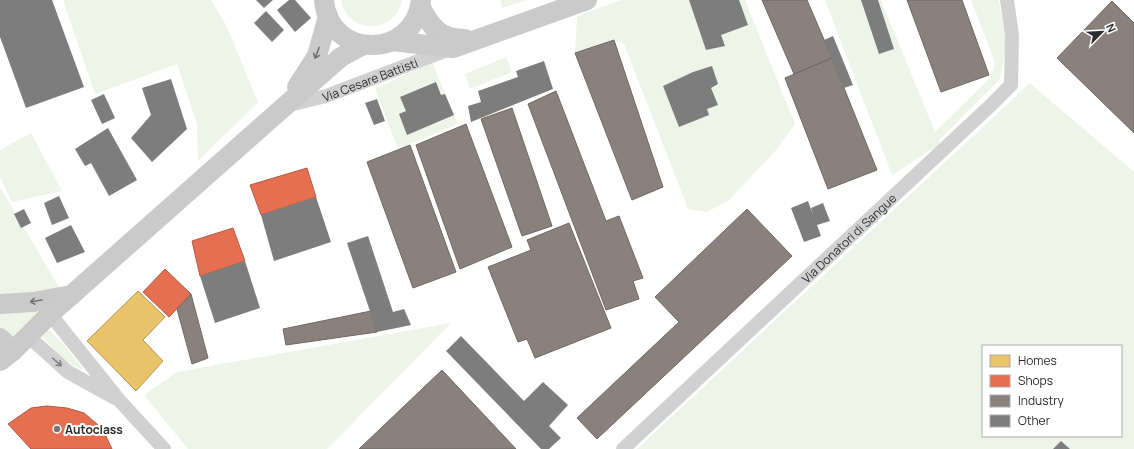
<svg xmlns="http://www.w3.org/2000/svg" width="1134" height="449" viewBox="0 0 1134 449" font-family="Manrope,sans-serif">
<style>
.green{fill:#eff4e9;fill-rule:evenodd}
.homes{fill:#e9c46a;stroke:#b09657}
.shops{fill:#e76f51;stroke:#af5b46}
.industry{fill:#8a817c;stroke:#6e6864}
.building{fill:#7d7d7d}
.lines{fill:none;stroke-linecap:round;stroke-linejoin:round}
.street{stroke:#d1d1d1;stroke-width:14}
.secondary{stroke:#cacaca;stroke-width:20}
.oneway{stroke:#737373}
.oneway2{stroke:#7e7e7e}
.poi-dot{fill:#767676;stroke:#fff;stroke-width:1.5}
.labels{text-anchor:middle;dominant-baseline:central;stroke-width:4;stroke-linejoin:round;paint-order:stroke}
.street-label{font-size:12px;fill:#2c2c2c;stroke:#fff}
.poi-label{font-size:12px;font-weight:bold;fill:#2c2c2c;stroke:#fff;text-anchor:start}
</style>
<rect width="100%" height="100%" fill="#fff"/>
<!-- green -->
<g class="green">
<path d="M63 0H211L226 25 258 102 198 161 197 124 177 64 95 94Z"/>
<path d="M341 0H402C395 35 347 35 341 0Z"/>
<path d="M500 0H527L502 8Z"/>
<path d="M621 0H745L795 124 776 150 728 201 707 212 688 209 624 44 614 40 575 53 577 16Z"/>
<path d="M825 0H881L935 132 991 77 995 62 971 0H999L1006 45 1000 79 939 140 940 144 892 175Z"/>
<path d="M506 57 512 72 470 89 465 74Z"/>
<path d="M432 62 458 124 398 149 375 89Z"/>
<path d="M1030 83 1134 172V449H637ZM983 346H1121V436H983Z"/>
<path d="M31 133 62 191 12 202 0 177V150Z"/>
<path d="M0 187 60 289 0 297Z"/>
<path d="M0 311H45L12 341 0 327Z"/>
<path d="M451 323 327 449H188L144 395 177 372Z"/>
<path d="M48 329 65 346 84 370C64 364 55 349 41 335Z"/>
</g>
<!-- homes -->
<path class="homes" d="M138 291 165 317 143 340 163 361 136 391 87 341Z"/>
<!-- shops -->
<g class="shops">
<path d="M307 168 316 197 261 215 250 185Z"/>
<path d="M233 228 245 261 200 276 192 241Z"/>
<path d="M165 269 191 294 169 317 143 292Z"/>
<path d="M47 406 67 408 84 413 97 424 105 434 112 449H31L8 424 31 408Z"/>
</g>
<!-- industry -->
<g class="industry">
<path d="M762 0H807L832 58 794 74Z"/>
<path d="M907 0H962L989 75 941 92Z"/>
<path d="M1112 1 1134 23V133L1057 58Z"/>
<path d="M614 40 663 187 632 200 575 53Z"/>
<path d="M832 58 877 170 828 189 785 78Z"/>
<path d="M556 91 606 221 619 216 643 278 633 281 639 299 606 310 528 104Z"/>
<path d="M512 108 552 226 522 236 481 119Z"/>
<path d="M466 124 512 247 460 269 416 145Z"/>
<path d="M410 145 456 272 413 288 367 162Z"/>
<path d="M747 209 792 256 597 439 577 418 679 322 655 297Z"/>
<path d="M569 223 611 328 535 358 527 339 518 342 488 267 531 250 527 240Z"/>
<path d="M191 294 208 358 192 364 177 309Z"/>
<path d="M371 311 377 332 286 345 283 329Z"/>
<path d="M442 370 516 449H359Z"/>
</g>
<!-- building -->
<g class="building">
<path d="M0 0H52L84 87 26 108 0 37Z"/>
<path d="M256 0H273L264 8Z"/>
<path d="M289 0H295L311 18 295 32 277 10Z"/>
<path d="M689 0H739L748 25 721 35 725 46 706 50Z"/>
<path d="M861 0H878L894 49 879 54Z"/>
<path d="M266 11 284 30 272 42 254 23Z"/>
<path d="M833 36 853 85 844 88 824 40Z"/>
<path d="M544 61 553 89 471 122 468 106 481 102 478 91 518 77 516 71Z"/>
<path d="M712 66 718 84 711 88 718 105 707 109 709 115 679 127 663 86 693 72Z"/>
<path d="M171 79 187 129 152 162 131 138 151 115 142 88Z"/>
<path d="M436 82 441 95 445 94 454 115 407 135 399 114 406 111 400 97Z"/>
<path d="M104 94 115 118 102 124 91 100Z"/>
<path d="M377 99 385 121 374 125 365 103Z"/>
<path d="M108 128 137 180 109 196 91 163 85 166 75 149Z"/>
<path d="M59 196 69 218 52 225 44 203Z"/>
<path d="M316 197 331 242 274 261 261 215Z"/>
<path d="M808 201 813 215 811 208 823 203 830 221 817 225 821 236 804 242 791 208Z"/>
<path d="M24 209 31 223 21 228 14 214Z"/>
<path d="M71 225 85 252 57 263 45 238Z"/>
<path d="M368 236 393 312 404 309 411 325 377 332 347 243Z"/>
<path d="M245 261 260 308 215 323 200 276Z"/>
<path d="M461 336 524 401 543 382 568 405 549 426 561 438 549 449H541L446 351Z"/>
<path d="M1061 441 1070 449H1053Z"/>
</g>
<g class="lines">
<!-- street -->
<g class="street">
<path id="s1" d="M289 105 326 96 450 49"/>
<path d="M50 314 119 400 164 449"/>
<path d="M28 336 68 372 115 398"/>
<path id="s2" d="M623 449 991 105 1011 85 1012 36 1007 0"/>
</g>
<!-- secondary -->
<g class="secondary">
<path d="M324 0C329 60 414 60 421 0"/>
<path d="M420 6C431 27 439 39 465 39"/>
<path d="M392 41 453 48 587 0"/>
<path d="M297 87 317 56 328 16"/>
<path d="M0 304 33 302 72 295"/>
<path d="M0 338 13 351"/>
<path d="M0 361 13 351 50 314 285 106 341 57 363 45"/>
</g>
</g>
<!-- one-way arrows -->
<defs><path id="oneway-shaft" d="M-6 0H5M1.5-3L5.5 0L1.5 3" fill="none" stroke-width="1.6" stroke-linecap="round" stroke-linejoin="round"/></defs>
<g class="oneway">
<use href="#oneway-shaft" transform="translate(317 53) rotate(111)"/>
<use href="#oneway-shaft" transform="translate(36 301) rotate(171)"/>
</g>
<use class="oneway2" href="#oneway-shaft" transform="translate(57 362) rotate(42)"/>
<!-- markers -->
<circle class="poi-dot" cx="57" cy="429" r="4"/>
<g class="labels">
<!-- street labels -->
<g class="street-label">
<text stroke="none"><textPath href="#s1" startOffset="85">Via Cesare Battisti</textPath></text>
<text stroke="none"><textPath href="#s2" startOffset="309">Via Donatori di Sangue</textPath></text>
</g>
<!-- poi labels -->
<g class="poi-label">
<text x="65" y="429">Autoclass</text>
</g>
</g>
<!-- legend -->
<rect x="982" y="345" width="140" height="92" fill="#ffffff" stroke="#ababab"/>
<rect x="990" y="355" width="20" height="12" fill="#e9c46a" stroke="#ababab"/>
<text x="1018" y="365" font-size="12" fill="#2c2c2c">Homes</text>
<rect x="990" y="375" width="20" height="12" fill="#e76f51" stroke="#ababab"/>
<text x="1018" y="385" font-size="12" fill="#2c2c2c">Shops</text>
<rect x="990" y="395" width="20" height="12" fill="#8a817c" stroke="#ababab"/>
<text x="1018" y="405" font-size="12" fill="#2c2c2c">Industry</text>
<rect x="990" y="415" width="20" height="12" fill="#7d7d7d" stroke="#ababab"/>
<text x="1018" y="425" font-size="12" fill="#2c2c2c">Other</text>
<!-- north arrow -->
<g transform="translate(1102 32) rotate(66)" stroke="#ffffff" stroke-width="3" paint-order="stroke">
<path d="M0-3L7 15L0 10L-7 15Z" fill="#2c2c2c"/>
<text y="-6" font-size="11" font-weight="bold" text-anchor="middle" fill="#2c2c2c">N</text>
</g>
</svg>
